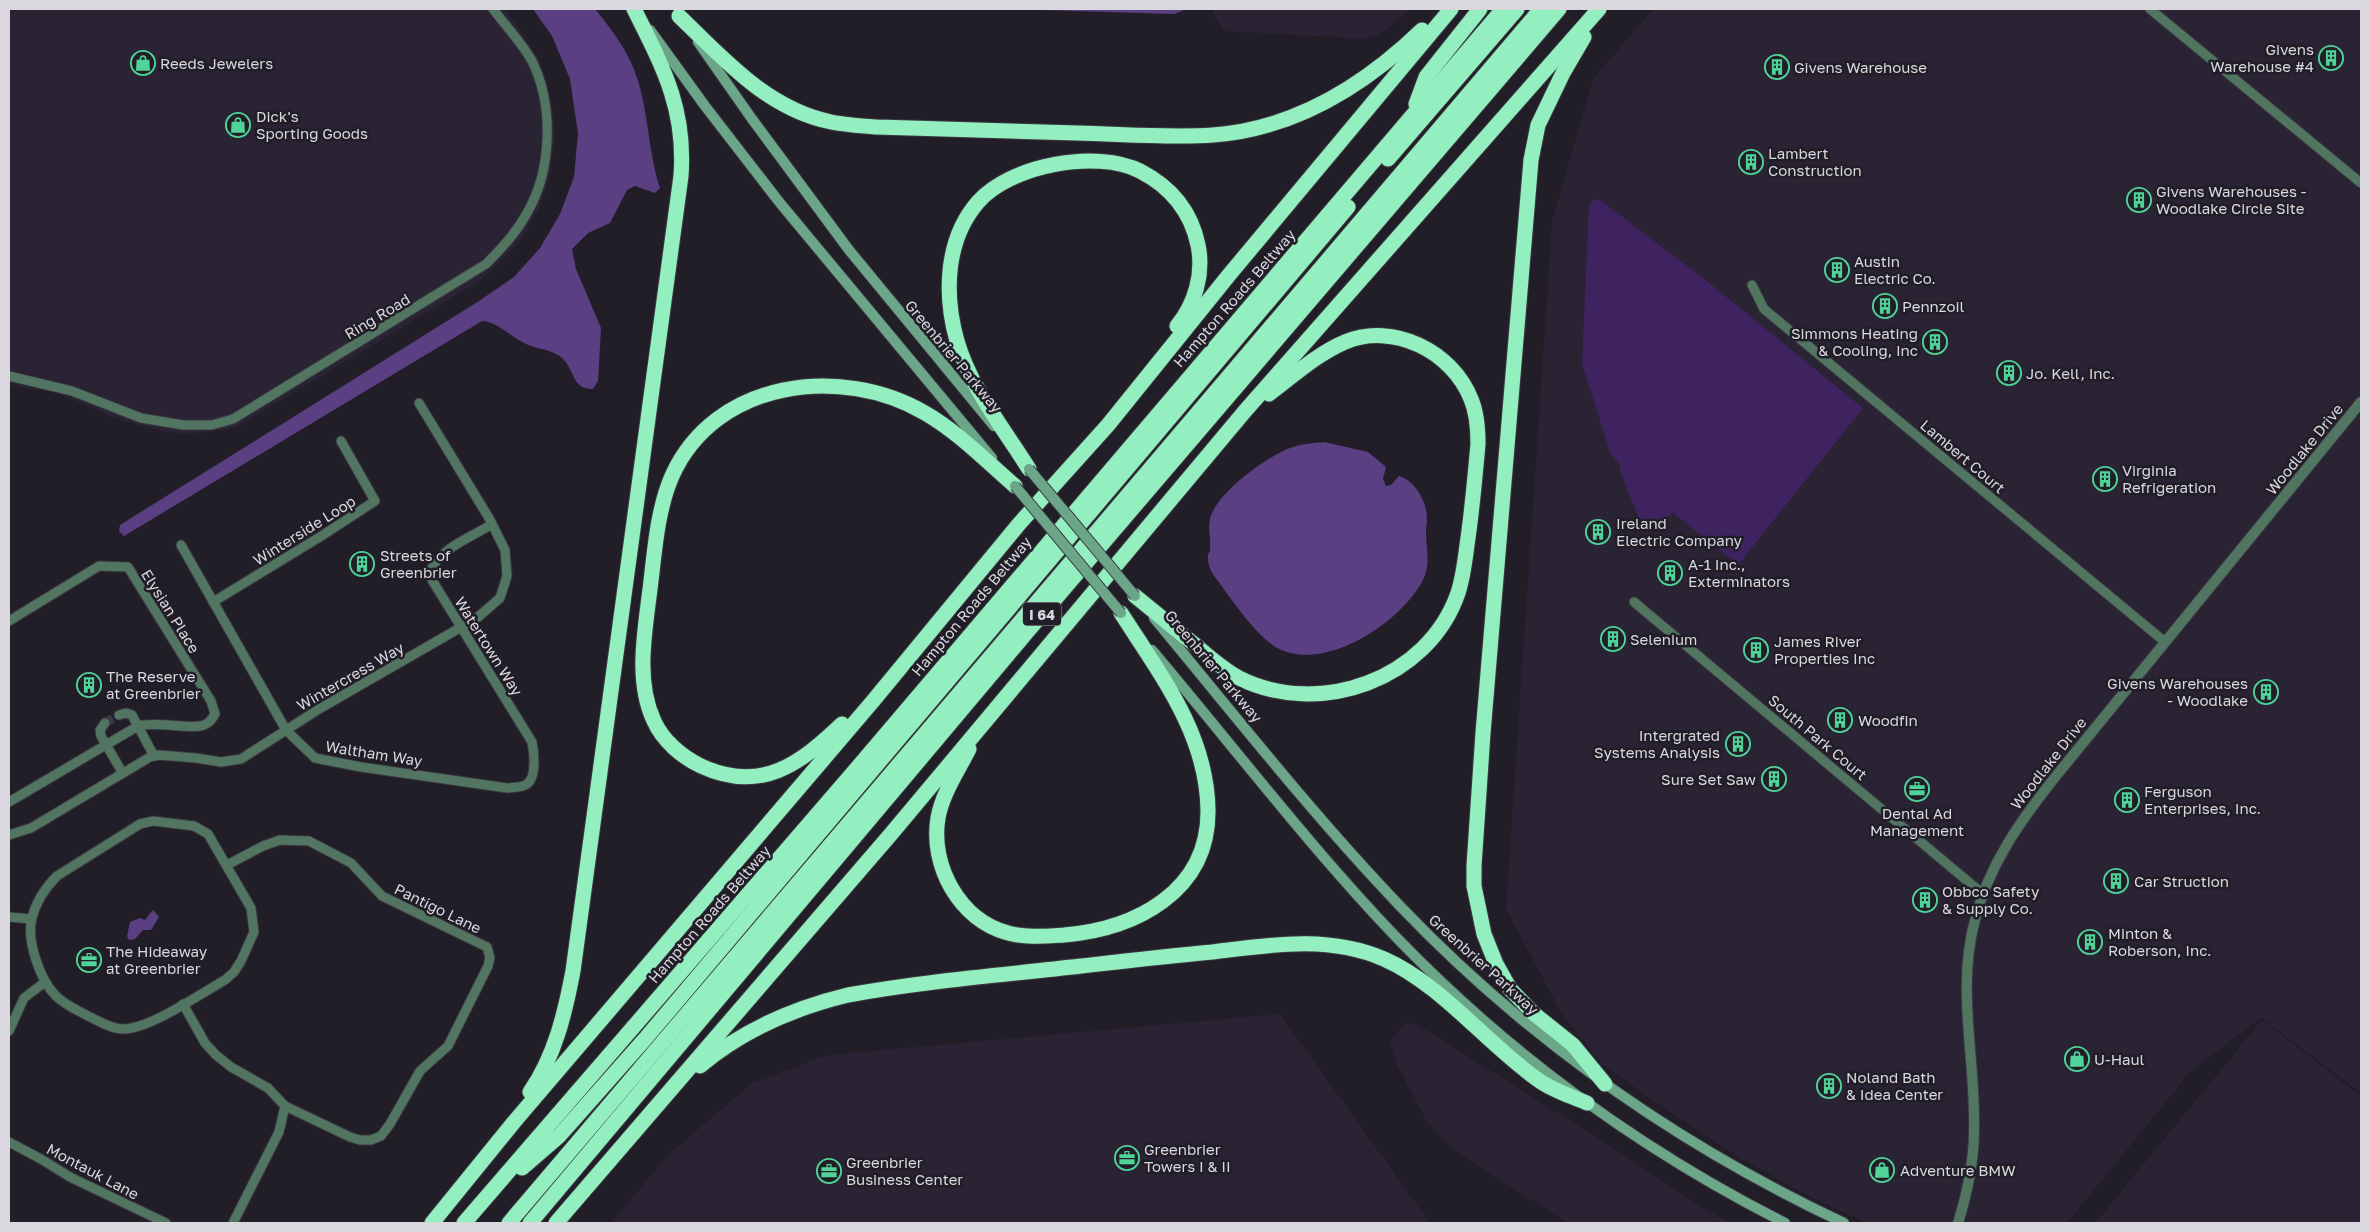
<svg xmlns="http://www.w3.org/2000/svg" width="2370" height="1232" viewBox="0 0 2370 1232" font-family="'Golos Text',sans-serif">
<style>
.built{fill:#292333}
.green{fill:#3e2360}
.water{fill:#5b3f83}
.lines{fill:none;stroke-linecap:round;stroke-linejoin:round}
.minor-tunnel{stroke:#3d3a43;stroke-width:9;stroke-dasharray:9 4.5;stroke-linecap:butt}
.minor-casing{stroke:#3b3841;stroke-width:11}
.tertiary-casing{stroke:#3b3841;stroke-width:12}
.secondary-casing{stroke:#3b3841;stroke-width:12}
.motorway-casing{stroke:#3b3841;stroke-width:17}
.minor{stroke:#527562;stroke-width:9}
.tertiary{stroke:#527562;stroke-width:10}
.secondary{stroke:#6ca688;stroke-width:10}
.motorway{stroke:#93efbf;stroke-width:15}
.secondary-bridge-casing{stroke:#3b3841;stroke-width:12;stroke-linecap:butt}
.secondary-bridge{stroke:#6ca688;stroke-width:10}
.labels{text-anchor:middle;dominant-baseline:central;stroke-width:5;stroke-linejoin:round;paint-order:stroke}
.shield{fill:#211e28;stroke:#a2a0a7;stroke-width:1}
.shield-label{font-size:14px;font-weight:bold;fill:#dad7de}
.poi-label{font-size:15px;fill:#dad7de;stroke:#211e28;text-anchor:start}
.street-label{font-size:15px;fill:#dad7de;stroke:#211e28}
</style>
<rect width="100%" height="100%" fill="#211e28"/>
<!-- built -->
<g class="built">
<path d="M9 9H506L538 58 546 78 554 117 555 139 549 181 539 209 523 237 504 258 478 282 240 425 228 429 187 434 165 432 116 419 57 393 9 385Z"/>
<path d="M1211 9H1411L1380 34 1367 39 1224 31Z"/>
<path d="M1653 9H2361V1093L2261 1018 2191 1071 2067 1223H1867L1803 1193 1742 1159 1648 1097 1601 1063 1561 1012 1506 909 1552 221 1593 79Z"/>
<path d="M1280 1014 1430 1223H611L669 1154 751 1084 828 1055Z"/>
<path d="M2262 1020 2361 1096V1223H2095Z"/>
<path d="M1405 1022 1418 1025 1623 1154 1699 1206 1731 1223H1567L1455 1150 1427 1122 1397 1065 1390 1042Z"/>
</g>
<!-- green -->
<path class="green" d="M1599 199 1703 278 1863 408 1738 565 1672 512 1657 531 1639 519 1622 476 1619 463 1611 455 1582 364 1589 205 1593 200Z"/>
<!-- water -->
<g class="water">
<path d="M533 9H595C609 26 625 47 633 67 649 105 647 149 660 188L655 193 635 186 627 190 610 223 588 233 572 249 576 269 601 328 598 381 593 389C573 389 575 374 565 361 555 349 539 350 526 344 512 338 497 321 482 321L124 536 119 531 120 525 479 301 514 277 540 248 560 214 574 177 578 133 570 79 552 36Z"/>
<path d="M1011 9H1186L1174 14Z"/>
<path d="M1324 442 1368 452 1386 467 1383 479 1386 486 1391 485 1399 476C1415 481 1426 500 1427 517 1427 522 1426 527 1426 532 1426 549 1431 564 1423 580 1401 623 1321 676 1274 646 1253 632 1230 597 1215 577 1211 572 1207 563 1208 556 1209 549 1210 556 1210 549 1211 539 1208 529 1210 519 1216 493 1266 457 1290 448 1301 444 1313 443 1324 442Z"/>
<path d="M153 910 159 917 151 930H143L135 939 129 940 127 936 130 922 140 918 145 920Z"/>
</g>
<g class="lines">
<!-- minor-tunnel -->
<path class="minor-tunnel" d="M105 723 119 715"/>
<defs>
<g id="minor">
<path d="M2150 9 2361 183"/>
<path d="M1752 285 1764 309 2165 642"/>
<path d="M9 376 72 391 141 418 183 425H212L233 419 486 264C502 248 516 233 527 213 552 170 554 106 532 61 522 43 505 25 493 9"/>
<path d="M181 545 286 730 315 758 361 767 507 788C514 787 522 788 527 784 537 777 534 752 532 742L432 580 430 571C443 546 469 539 492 524"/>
<path d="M213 602 323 535 375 501 341 441"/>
<path d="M1634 602 1983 894"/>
<path d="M9 621 99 566 128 567 211 701 215 714C212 719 210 723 204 725 192 730 157 721 138 726L9 802"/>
<path d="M119 715 126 713 132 715 154 756"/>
<path d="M105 723 100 730 101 736 122 772"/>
<path d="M153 821 194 826 208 834 251 908 254 932 241 961 234 972 225 980C200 994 150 1029 123 1029 111 1029 99 1021 88 1016 77 1010 65 1005 56 996 40 980 26 940 32 918 36 901 45 888 57 876L140 824Z"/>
<path d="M9 835 31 828 150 757 159 755 196 758 221 762 241 759 319 709 477 618 500 598 507 576 505 550 489 518 419 403"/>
<path d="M9 917 31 919"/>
<path d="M183 1004 205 1043 216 1055 231 1067 268 1088 285 1106 350 1137 360 1140H371L381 1136 390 1124 420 1071 448 1046 488 966 490 958 487 947 382 896 351 863 309 841 280 840 263 846 227 865"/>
<path d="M9 1031 24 998 45 982"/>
<path d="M9 1142 41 1159 70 1177 166 1223"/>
<path d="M233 1223 279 1132 285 1106"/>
</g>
<path id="tertiary" d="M1958 1223C1967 1194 1974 1161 1974 1130 1976 1060 1956 989 1975 920 1989 864 2021 820 2056 776L2361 402"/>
<g id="secondary">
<path d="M650 30 705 106 780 203 992 458"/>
<path d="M698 42 752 119 849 250 994 426"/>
<path d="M1154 618C1234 714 1312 814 1399 905 1526 1038 1678 1145 1844 1223"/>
<path d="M1152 650C1233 746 1309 846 1396 937 1508 1053 1641 1150 1785 1223"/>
</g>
<g id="motorway">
<path d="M679 16C724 59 767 109 831 122 846 125 862 126 877 127 944 129 1011 131 1077 133 1123 134 1168 138 1213 135 1294 129 1365 85 1422 30"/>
<path d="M1584 37 1563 73 1538 125 1531 160 1483 733 1474 866V886L1484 934 1496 964 1510 989 1533 1013 1573 1045 1605 1084"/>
<path d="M1416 104 1426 77 1480 9"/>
<path d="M1388 159 1517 9"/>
<path d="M1029 469C1004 429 970 387 957 341 944 295 945 240 978 202 1010 165 1097 149 1140 171 1171 187 1191 211 1198 245 1204 274 1195 304 1177 326"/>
<path d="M1135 596C1155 612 1174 628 1194 644 1208 656 1222 669 1239 678 1319 718 1428 680 1458 593 1463 578 1465 561 1467 545 1472 512 1475 478 1478 444 1478 429 1477 413 1471 399 1452 351 1393 322 1345 342 1317 354 1293 376 1269 394"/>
<path d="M842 724C800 764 761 794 701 766 682 757 663 741 654 721 634 679 646 626 651 581 655 547 658 508 672 476 715 380 841 364 925 413 958 432 986 461 1015 486"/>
<path d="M969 749C958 771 942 794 938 818 930 865 959 920 1008 933 1026 938 1046 936 1064 935 1135 929 1209 892 1208 810 1207 734 1160 674 1121 613"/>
<path d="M700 1066C743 1030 794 1008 848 995 925 981 1003 975 1081 966 1125 961 1168 956 1212 952 1270 945 1328 935 1384 959 1441 984 1486 1043 1537 1079 1551 1090 1571 1096 1587 1103"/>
<path d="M530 1092C555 1056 565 1013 573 971L681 176C686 109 663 67 634 9"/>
<path d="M522 1168 559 1136 645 1039 1348 207"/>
<path d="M432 1223 514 1122 873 701 1019 524 1108 425 1229 275 1451 9"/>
<path d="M464 1223 852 774 1503 9"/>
<path d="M509 1223 1541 9"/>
<path d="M530 1223 1027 632 1559 9"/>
<path d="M556 1223 891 834 1245 411 1599 9"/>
</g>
</defs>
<!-- minor casing -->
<use href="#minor" class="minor-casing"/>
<!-- tertiary casing -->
<use href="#tertiary" class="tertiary-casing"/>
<!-- secondary casing -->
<use href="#secondary" class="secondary-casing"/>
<!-- motorway casing -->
<use href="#motorway" class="motorway-casing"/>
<!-- minor -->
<use href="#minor" class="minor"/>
<!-- tertiary -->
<use href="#tertiary" class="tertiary"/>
<!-- secondary -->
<use href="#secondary" class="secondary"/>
<!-- motorway -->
<use href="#motorway" class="motorway"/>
<defs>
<g id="secondary-bridge">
<path d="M1029 469 1135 596"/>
<path d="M1015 486 1121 613"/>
</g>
</defs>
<!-- secondary-bridge casing -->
<use href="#secondary-bridge" class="secondary-bridge-casing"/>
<!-- secondary-bridge -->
<use href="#secondary-bridge" class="secondary-bridge"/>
</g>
<!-- icons -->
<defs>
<symbol id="building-ring" viewBox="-11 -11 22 22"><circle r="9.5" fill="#211e28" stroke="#50d398" stroke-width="1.5"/><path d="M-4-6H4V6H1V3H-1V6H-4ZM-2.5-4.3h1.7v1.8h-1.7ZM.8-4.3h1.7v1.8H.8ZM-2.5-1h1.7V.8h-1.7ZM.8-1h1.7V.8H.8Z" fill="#50d398"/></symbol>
<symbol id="shop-ring" viewBox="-11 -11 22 22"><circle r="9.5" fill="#211e28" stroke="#50d398" stroke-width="1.5"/><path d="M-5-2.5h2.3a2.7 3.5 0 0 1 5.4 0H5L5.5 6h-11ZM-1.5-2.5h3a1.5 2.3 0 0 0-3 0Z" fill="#50d398"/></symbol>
<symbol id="office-ring" viewBox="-11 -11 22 22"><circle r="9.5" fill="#211e28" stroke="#50d398" stroke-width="1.5"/><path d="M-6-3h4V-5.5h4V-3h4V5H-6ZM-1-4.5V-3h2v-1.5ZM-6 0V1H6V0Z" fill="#50d398"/></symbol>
</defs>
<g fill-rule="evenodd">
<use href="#building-ring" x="2317" y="44" width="28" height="28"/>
<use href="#shop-ring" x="129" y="49" width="28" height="28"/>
<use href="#building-ring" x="1763" y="53" width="28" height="28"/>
<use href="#shop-ring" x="224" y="111" width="28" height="28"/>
<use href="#building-ring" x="1737" y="148" width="28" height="28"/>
<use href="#building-ring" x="2125" y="186" width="28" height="28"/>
<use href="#building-ring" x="1823" y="256" width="28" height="28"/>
<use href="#building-ring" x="1871" y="292" width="28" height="28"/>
<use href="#building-ring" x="1921" y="328" width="28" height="28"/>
<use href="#building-ring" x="1995" y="359" width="28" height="28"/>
<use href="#building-ring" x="2091" y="465" width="28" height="28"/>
<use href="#building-ring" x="1584" y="518" width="28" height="28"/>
<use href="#building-ring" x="348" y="550" width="28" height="28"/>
<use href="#building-ring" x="1656" y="559" width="28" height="28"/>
<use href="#building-ring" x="1599" y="625" width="28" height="28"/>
<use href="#building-ring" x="1742" y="636" width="28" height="28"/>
<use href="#building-ring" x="75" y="671" width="28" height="28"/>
<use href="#building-ring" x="2252" y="678" width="28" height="28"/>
<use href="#building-ring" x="1826" y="706" width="28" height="28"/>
<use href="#building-ring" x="1724" y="730" width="28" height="28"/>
<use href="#building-ring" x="1760" y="765" width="28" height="28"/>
<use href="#office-ring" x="1903" y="775" width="28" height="28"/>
<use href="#building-ring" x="2113" y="786" width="28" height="28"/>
<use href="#building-ring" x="2102" y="867" width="28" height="28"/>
<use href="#building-ring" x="1911" y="886" width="28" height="28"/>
<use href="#building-ring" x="2076" y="928" width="28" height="28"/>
<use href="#office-ring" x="75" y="946" width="28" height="28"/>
<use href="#shop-ring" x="2063" y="1045" width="28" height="28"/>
<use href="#building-ring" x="1815" y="1072" width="28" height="28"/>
<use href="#office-ring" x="1113" y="1144" width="28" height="28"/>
<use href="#shop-ring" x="1868" y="1156" width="28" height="28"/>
<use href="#office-ring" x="815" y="1157" width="28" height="28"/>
</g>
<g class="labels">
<!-- shield labels -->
<rect class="shield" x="1023" y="602.5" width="38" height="23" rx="4"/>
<g class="shield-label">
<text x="1042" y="614">I 64</text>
</g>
<!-- poi labels -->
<g class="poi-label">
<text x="2314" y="49" text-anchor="end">Givens<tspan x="2314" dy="17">Warehouse #4</tspan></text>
<text x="160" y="63">Reeds Jewelers</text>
<text x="1794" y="67">Givens Warehouse</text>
<text x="256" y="116">Dick's<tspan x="256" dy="17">Sporting Goods</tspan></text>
<text x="1768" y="153">Lambert<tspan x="1768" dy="17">Construction</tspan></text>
<text x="2156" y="191">Givens Warehouses -<tspan x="2156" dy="17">Woodlake Circle Site</tspan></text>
<text x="1854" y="261">Austin<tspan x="1854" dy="17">Electric Co.</tspan></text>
<text x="1902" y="306">Pennzoil</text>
<text x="1918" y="333" text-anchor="end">Simmons Heating<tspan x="1918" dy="17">&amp; Cooling, Inc</tspan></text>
<text x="2026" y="373">Jo. Kell, Inc.</text>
<text x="2122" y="470">Virginia<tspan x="2122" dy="17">Refrigeration</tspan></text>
<text x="1616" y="523">Ireland<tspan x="1616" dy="17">Electric Company</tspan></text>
<text x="380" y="555">Streets of<tspan x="380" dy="17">Greenbrier</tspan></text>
<text x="1688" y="564">A-1 Inc.,<tspan x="1688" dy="17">Exterminators</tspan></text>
<text x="1630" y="639">Selenium</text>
<text x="1774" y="641">James River<tspan x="1774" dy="17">Properties Inc</tspan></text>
<text x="106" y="676">The Reserve<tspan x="106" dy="17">at Greenbrier</tspan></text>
<text x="2248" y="683" text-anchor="end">Givens Warehouses<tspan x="2248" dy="17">- Woodlake</tspan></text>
<text x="1858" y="720">Woodfin</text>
<text x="1720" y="735" text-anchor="end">Intergrated<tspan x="1720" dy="17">Systems Analysis</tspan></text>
<text x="1756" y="779" text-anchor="end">Sure Set Saw</text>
<text x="2144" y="791">Ferguson<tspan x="2144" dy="17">Enterprises, Inc.</tspan></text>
<text x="1917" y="813" text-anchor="middle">Dental Ad<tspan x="1917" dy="17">Management</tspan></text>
<text x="2134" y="881">Car Struction</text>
<text x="1942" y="891">Obbco Safety<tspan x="1942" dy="17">&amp; Supply Co.</tspan></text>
<text x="2108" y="933">Minton &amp;<tspan x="2108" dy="17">Roberson, Inc.</tspan></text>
<text x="106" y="951">The Hideaway<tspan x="106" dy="17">at Greenbrier</tspan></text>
<text x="2094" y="1059">U-Haul</text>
<text x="1846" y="1077">Noland Bath<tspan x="1846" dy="17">&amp; Idea Center</tspan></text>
<text x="1144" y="1149">Greenbrier<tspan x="1144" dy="17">Towers I &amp; II</tspan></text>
<text x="846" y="1162">Greenbrier<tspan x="846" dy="17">Business Center</tspan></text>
<text x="1900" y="1170">Adventure BMW</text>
</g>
<!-- street labels -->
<g class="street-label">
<text transform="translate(1234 298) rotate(-49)">Hampton Roads Beltway</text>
<text transform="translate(377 316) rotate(-31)">Ring Road</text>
<text transform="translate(954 356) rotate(50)">Greenbrier Parkway</text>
<text transform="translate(2304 449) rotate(-51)">Woodlake Drive</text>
<text transform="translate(1963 456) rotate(40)">Lambert Court</text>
<text transform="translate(304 530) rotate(-32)">Winterside Loop</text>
<text transform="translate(971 606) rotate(-50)">Hampton Roads Beltway</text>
<text transform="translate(171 611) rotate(58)">Elysian Place</text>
<text transform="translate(489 646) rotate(58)">Watertown Way</text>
<text transform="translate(1214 666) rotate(50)">Greenbrier Parkway</text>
<text transform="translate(350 676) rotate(-30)">Wintercress Way</text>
<text transform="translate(1818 737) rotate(40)">South Park Court</text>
<text transform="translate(374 753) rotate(9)">Waltham Way</text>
<text transform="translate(2048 763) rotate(-52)">Woodlake Drive</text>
<text transform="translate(438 908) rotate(26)">Pantigo Lane</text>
<text transform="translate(709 914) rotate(-49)">Hampton Roads Beltway</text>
<text transform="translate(1484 964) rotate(42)">Greenbrier Parkway</text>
<text transform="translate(93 1171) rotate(28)">Montauk Lane</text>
</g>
</g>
<!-- border -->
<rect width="2370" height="1232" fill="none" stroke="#dad7de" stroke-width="20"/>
</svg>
